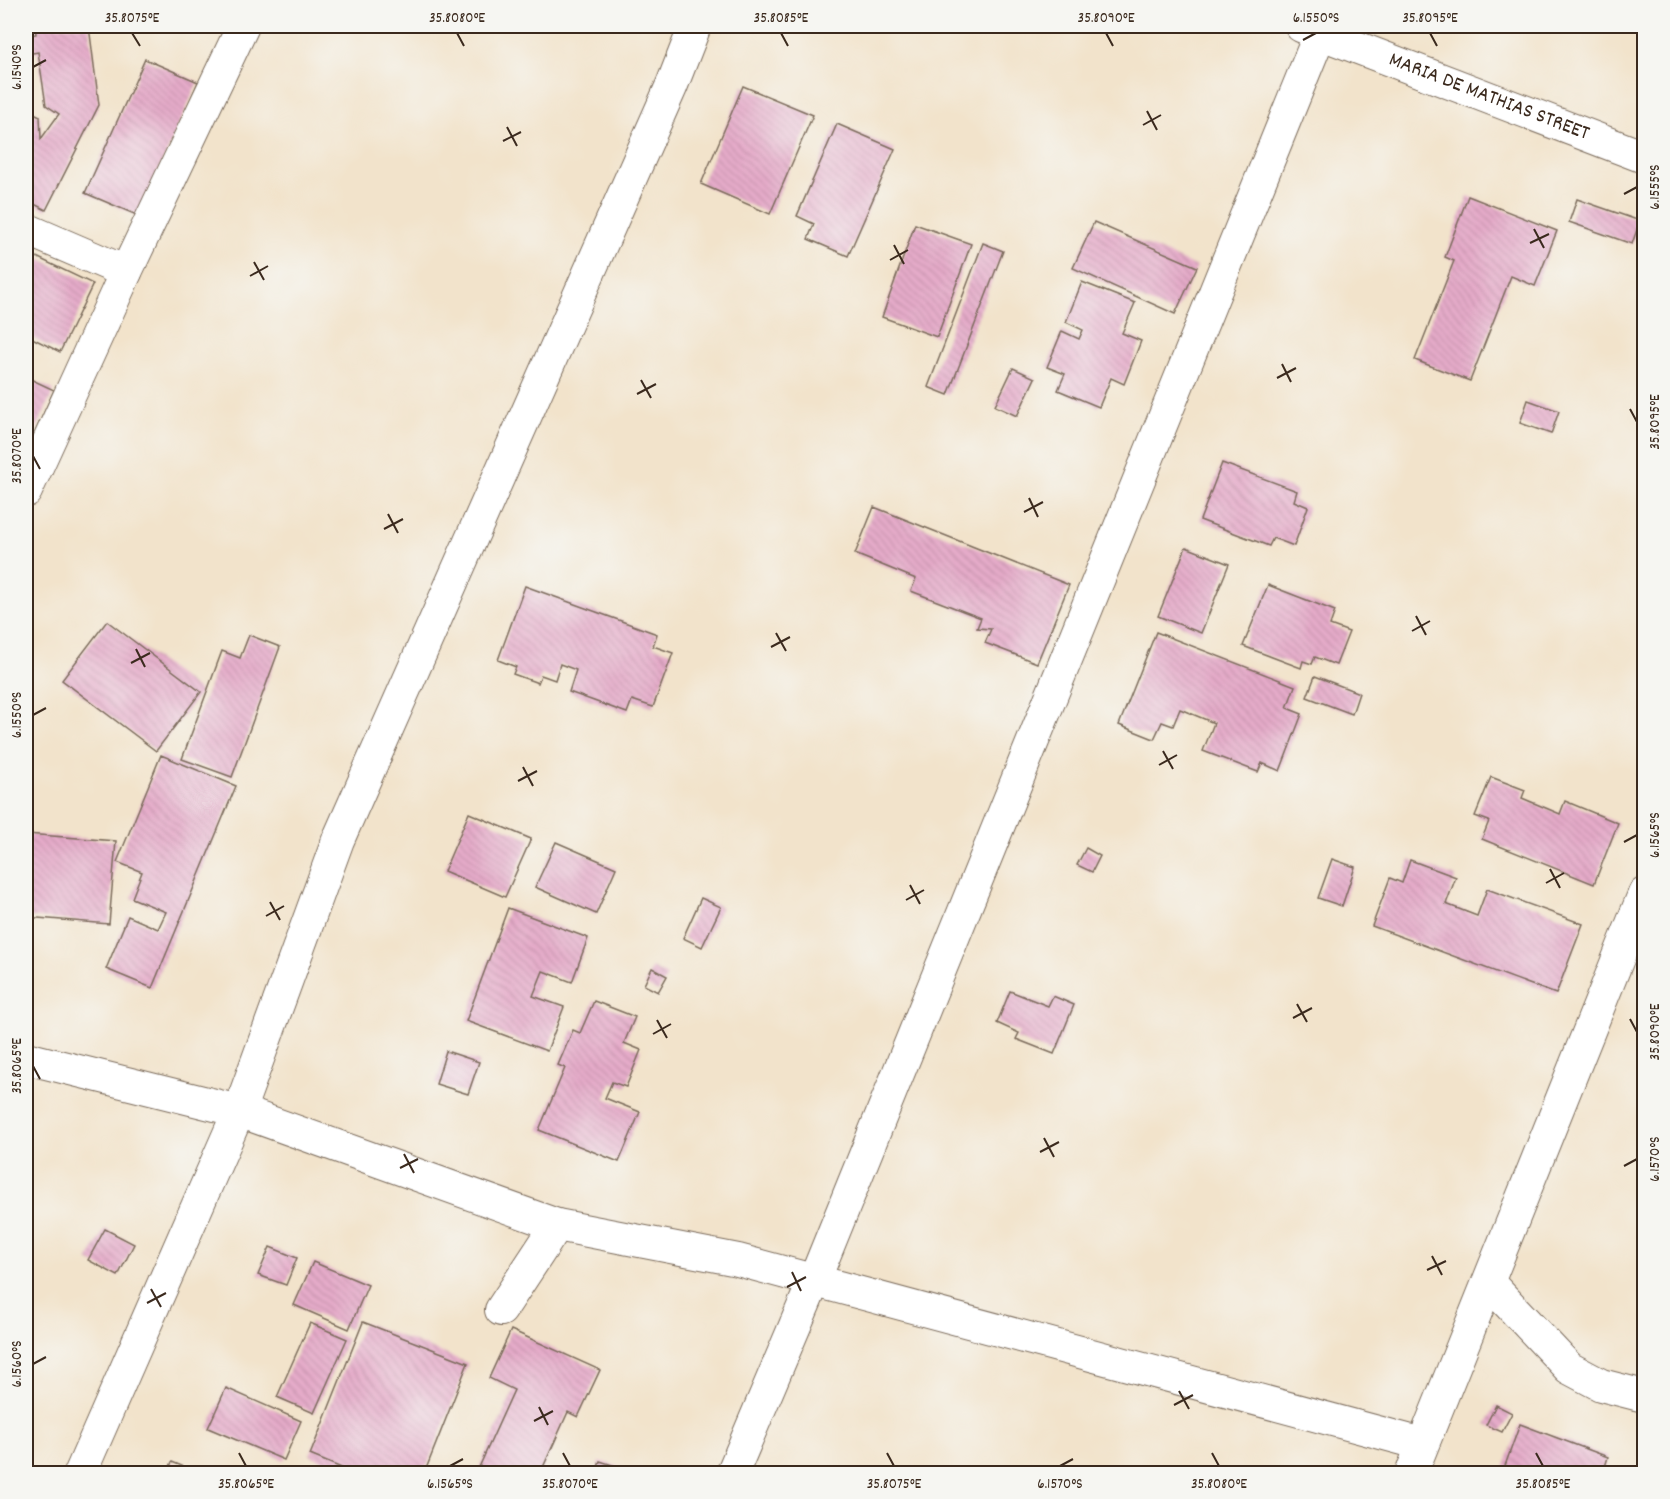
<svg xmlns="http://www.w3.org/2000/svg" width="1670" height="1499" viewBox="0 0 1670 1499" font-family="Dekko,sans-serif">
<style>
.building{fill:url(#building-back-hatch)}
.lines{fill:none;stroke-linecap:round;stroke-linejoin:round}
.street-casing{stroke:#7b6b5b;stroke-width:34}
.street{stroke:#fff;stroke-width:32}
.ticks{fill:none;stroke:#3b2a1e;stroke-width:2}
.labels{text-anchor:middle;dominant-baseline:central;stroke-width:4.5;stroke-linejoin:round;paint-order:stroke}
.street-label{font-size:21px;fill:#3b2a1e;stroke:#f6f6f2}
.neatline{fill:none;stroke:#3b2a1e;stroke-width:2}
.ticks-label{font-size:15px;text-anchor:middle;fill:#3b2a1e}
</style>
<defs>
<pattern id="building-back-hatch" width="6" height="6" patternUnits="userSpaceOnUse" patternTransform="scale(1.5)"><rect width="6" height="6" fill="#e5abc9"/><path d="M-1 5l2 2M0 0l6 6M5-1l2 2" fill="none" stroke="#c593ac"/></pattern>
</defs>
<rect width="100%" height="100%" fill="#f6f6f2"/>
<filter id="ink" filterUnits="userSpaceOnUse"><feTurbulence type="fractalNoise" baseFrequency=".0167" numOctaves="2"/><feDisplacementMap in="SourceGraphic" scale="12" xChannelSelector="R" yChannelSelector="G"/><feConvolveMatrix kernelMatrix="1 2 1 2 8 2 1 2 1" color-interpolation-filters="sRGB"/></filter>
<filter id="wash" filterUnits="userSpaceOnUse"><feTurbulence type="fractalNoise" baseFrequency=".008" numOctaves="4" result="noise"/><feDisplacementMap in="SourceGraphic" scale="24" xChannelSelector="R" yChannelSelector="G"/><feGaussianBlur stdDeviation="1.35" result="paint"/><feColorMatrix in="noise" values="0 0 0 0 0 0 0 0 0 0 0 0 0 0 0 0 0 1.4 0 .05"/><feComposite in="paint" operator="in"/></filter>
<g filter="url(#wash)">
<rect width="100%" height="100%" fill="#f2e3cb"/>
<g id="blocks">
<!-- building -->
<g class="building">
<path d="M35 26H89L99 105 46 210 26 200V109L40 116 41 139 59 114 46 105 38 52 26 54V36L36 34Z"/>
<path d="M145 59 198 82 139 216 85 193Z"/>
<path d="M743 86 813 115 770 214 701 184Z"/>
<path d="M837 124 895 149 848 256 808 239 814 224 797 216Z"/>
<path d="M1468 196 1557 231 1535 286 1511 276 1470 381 1415 360 1454 261 1445 257Z"/>
<path d="M1577 199 1640 221 1632 244 1569 222Z"/>
<path d="M1094 222 1197 267 1175 314 1073 268Z"/>
<path d="M915 224 971 244 937 337 882 317Z"/>
<path d="M983 243 1003 251 948 395 928 387Z"/>
<path d="M26 252 93 284 60 352 26 335Z"/>
<path d="M1082 282 1135 303 1122 333 1141 341 1124 384 1111 378 1099 407 1058 390 1065 374 1047 367 1062 331 1079 339 1083 330 1066 322Z"/>
<path d="M1013 368 1035 378 1017 416 995 406Z"/>
<path d="M26 377 54 390 26 452Z"/>
<path d="M1528 400 1559 411 1551 434 1520 423Z"/>
<path d="M1222 463 1297 491 1294 501 1308 507 1294 546 1273 538 1269 546 1200 520Z"/>
<path d="M874 507 1069 585 1037 663 985 643 991 629 977 628 981 618 911 591 916 579 855 554Z"/>
<path d="M1186 547 1229 564 1201 633 1158 616Z"/>
<path d="M1268 585 1335 611 1330 625 1349 632 1336 665 1315 657 1312 664 1303 661 1301 668 1243 646Z"/>
<path d="M525 586 657 634 653 646 673 653 653 707 632 700 627 713 569 692 576 670 560 664 555 680 541 675 538 683 513 674 516 667 498 660Z"/>
<path d="M107 621 201 692 156 751 62 680Z"/>
<path d="M1156 632 1295 686 1287 708 1302 714 1280 771 1262 763 1258 772 1203 751 1214 723 1180 709 1173 726 1162 722 1154 739 1119 725Z"/>
<path d="M249 635 280 647 232 777 182 759 222 651 240 658Z"/>
<path d="M1315 676 1359 693 1352 714 1307 697Z"/>
<path d="M161 755 236 786 152 988 106 969 128 916 158 929 166 912 132 898 142 872 117 862Z"/>
<path d="M1491 777 1525 790 1522 798 1560 814 1565 801 1618 823 1594 884 1482 839 1489 821 1475 816Z"/>
<path d="M469 813 531 839 505 897 444 871Z"/>
<path d="M26 834 116 841 109 924 26 917Z"/>
<path d="M556 842 616 868 596 914 535 887Z"/>
<path d="M1086 848 1100 856 1092 872 1077 865Z"/>
<path d="M1332 859 1355 867 1342 906 1318 898Z"/>
<path d="M1410 860 1456 877 1446 904 1477 916 1487 889 1583 924 1556 994 1372 926 1390 878 1402 883Z"/>
<path d="M701 898 721 907 702 947 683 938Z"/>
<path d="M508 908 588 938 572 982 543 971 533 996 564 1007 547 1051 466 1021Z"/>
<path d="M652 968 667 976 658 992 644 985Z"/>
<path d="M1010 991 1048 1006 1053 996 1074 1005 1054 1054 1016 1039 1019 1033 997 1023Z"/>
<path d="M594 1001 635 1017 624 1043 641 1050 626 1087 612 1082 605 1098 640 1112 619 1162 539 1130 565 1068 558 1065 573 1030 580 1033Z"/>
<path d="M446 1051 479 1062 468 1094 436 1084Z"/>
<path d="M105 1229 134 1244 118 1276 88 1260Z"/>
<path d="M270 1247 297 1258 286 1285 258 1275Z"/>
<path d="M313 1262 368 1285 349 1329 294 1305Z"/>
<path d="M363 1322 468 1363 424 1474H356L310 1455Z"/>
<path d="M310 1323 347 1339 314 1413 277 1397Z"/>
<path d="M511 1330 600 1370 578 1417 568 1412 540 1474H476L514 1390 489 1378Z"/>
<path d="M226 1388 301 1421 284 1460 208 1428Z"/>
<path d="M1496 1405 1512 1413 1502 1432 1486 1425Z"/>
<path d="M1520 1424 1608 1457 1605 1467 1622 1474H1502Z"/>
<path d="M600 1461 637 1473V1474H596Z"/>
<path d="M172 1462 199 1473V1474H167Z"/>
</g>
</g>
</g>
<g filter="url(#ink)">
<use href="#blocks" fill-opacity="0" stroke="#7b6b5b" stroke-width="1.5"/>
<g class="lines">
<defs>
<g id="street">
<path id="s1" d="M1301 26 1644 157"/>
<path d="M26 229 126 272"/>
<path d="M26 491 126 272 243 26"/>
<path d="M26 1058 239 1111 557 1225 738 1260 1422 1444"/>
<path d="M1489 1283 1569 1368 1601 1385 1644 1396"/>
<path d="M501 1310 557 1225"/>
<path d="M80 1474 239 1111 338 840 672 85 695 26"/>
<path d="M732 1474 814 1281 1323 26"/>
<path d="M1411 1474 1644 894"/>
</g>
</defs>
<!-- street casing -->
<use href="#street" class="street-casing"/>
<!-- street -->
<use href="#street" class="street"/>
</g>
</g>
<!-- ticks -->
<path class="ticks" d="M132 33 140 46M457 33 464 46M781 33 788 46M1106 33 1113 46M1430 33 1437 46M1303 40 1316 33M33 67 46 60M1147 111 1157 130M1143 125 1161 115M507 127 517 146M503 141 521 132M1624 194 1637 187M1534 229 1544 248M1530 243 1549 234M894 245 904 264M890 260 908 250M254 262 264 280M250 276 268 266M1282 364 1291 382M1277 378 1296 368M641 380 651 398M637 394 656 384M1630 409 1637 422M33 456 40 469M1029 498 1038 517M1024 512 1043 502M388 514 398 533M384 529 403 519M1416 616 1426 635M1412 631 1430 621M776 633 786 651M771 647 790 637M136 649 145 667M131 663 150 653M33 715 46 708M1163 751 1173 769M1159 765 1177 755M523 767 533 786M518 781 537 771M1624 842 1637 835M1550 869 1560 888M1546 883 1564 873M910 885 920 904M906 900 924 890M270 902 280 920M266 916 284 906M1297 1004 1307 1022M1293 1018 1312 1008M1630 1019 1637 1032M657 1020 667 1038M653 1034 671 1024M33 1066 40 1079M1044 1138 1054 1157M1040 1152 1059 1142M404 1154 414 1173M1624 1166 1637 1159M400 1168 418 1159M1432 1256 1442 1275M1427 1270 1446 1261M792 1272 801 1291M787 1287 806 1277M151 1289 161 1307M147 1303 166 1293M33 1364 46 1357M1179 1391 1189 1409M1174 1405 1193 1395M539 1407 548 1425M534 1421 553 1411M239 1453 246 1466M563 1453 570 1466M887 1453 894 1466M1212 1453 1219 1466M1536 1453 1543 1466M450 1466 463 1459M1060 1466 1073 1459"/>
<g class="labels">
<!-- street labels -->
<g class="street-label">
<text stroke="none"><textPath href="#s1" startOffset="201">MARIA DE MATHIAS STREET</textPath></text>
</g>
</g>
<!-- margin -->
<rect width="1670" height="1499" fill="none" stroke="#f6f6f2" stroke-width="66"/>
<rect x="33" y="33" width="1604" height="1433" class="neatline"/>
<g class="ticks-label">
<text x="132" y="22">35.8075°E</text>
<text x="457" y="22">35.8080°E</text>
<text x="781" y="22">35.8085°E</text>
<text x="1106" y="22">35.8090°E</text>
<text x="1316" y="22">6.1550°S</text>
<text x="1430" y="22">35.8095°E</text>
<text transform="translate(16 67) rotate(-90)" y="5">6.1540°S</text>
<text transform="translate(1654 187) rotate(-90)" y="5">6.1555°S</text>
<text transform="translate(1654 422) rotate(-90)" y="5">35.8095°E</text>
<text transform="translate(16 456) rotate(-90)" y="5">35.8070°E</text>
<text transform="translate(16 715) rotate(-90)" y="5">6.1550°S</text>
<text transform="translate(1654 835) rotate(-90)" y="5">6.1565°S</text>
<text transform="translate(1654 1032) rotate(-90)" y="5">35.8090°E</text>
<text transform="translate(16 1066) rotate(-90)" y="5">35.8065°E</text>
<text transform="translate(1654 1159) rotate(-90)" y="5">6.1570°S</text>
<text transform="translate(16 1364) rotate(-90)" y="5">6.1560°S</text>
<text x="246" y="1488">35.8065°E</text>
<text x="450" y="1488">6.1565°S</text>
<text x="570" y="1488">35.8070°E</text>
<text x="894" y="1488">35.8075°E</text>
<text x="1060" y="1488">6.1570°S</text>
<text x="1219" y="1488">35.8080°E</text>
<text x="1543" y="1488">35.8085°E</text>
</g>
</svg>
